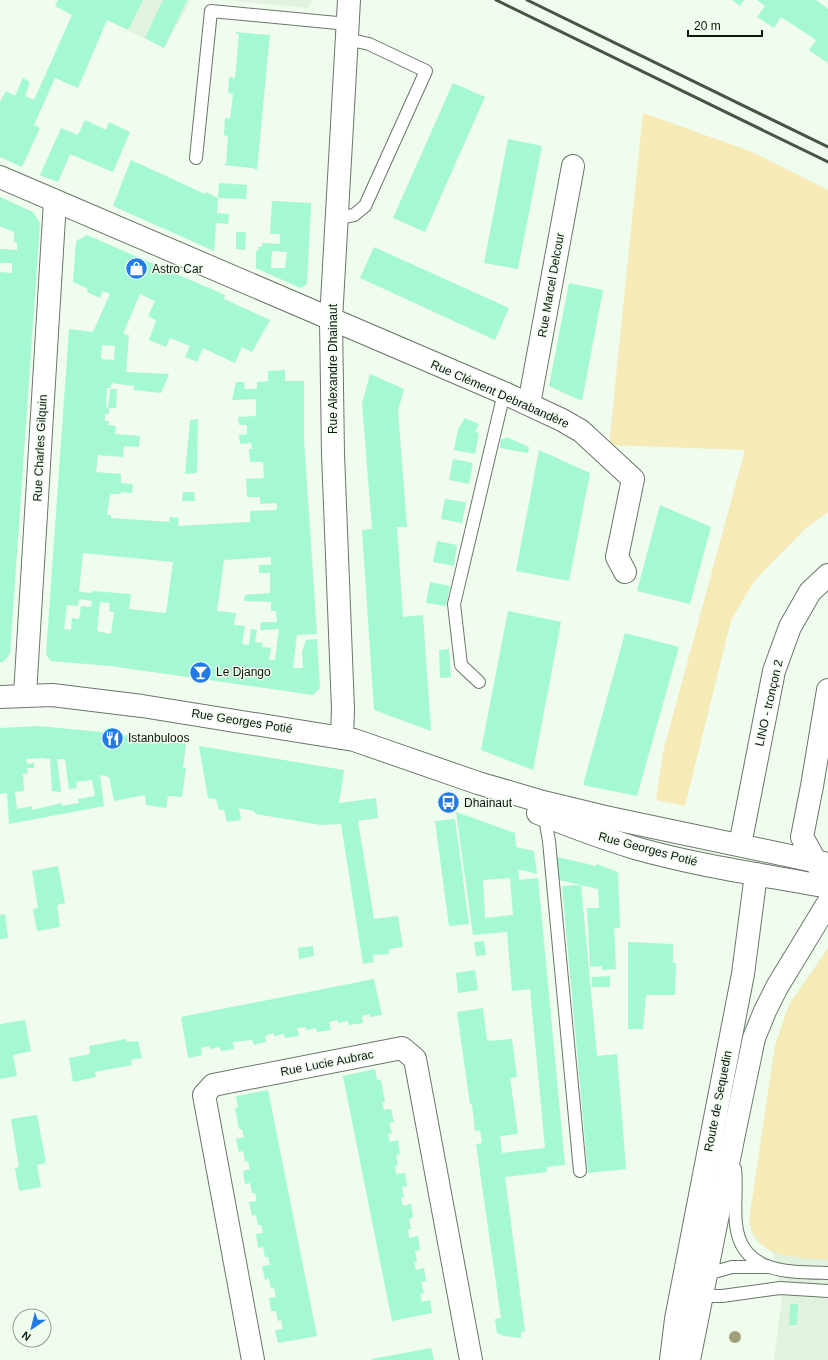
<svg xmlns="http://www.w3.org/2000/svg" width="828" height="1360" viewBox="0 0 828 1360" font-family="Helvetica,sans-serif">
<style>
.built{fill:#e1f2de}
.green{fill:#f6eab7}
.building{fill:#a4f8d3;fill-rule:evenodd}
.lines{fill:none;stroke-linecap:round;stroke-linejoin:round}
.service-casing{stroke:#6a7669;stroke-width:14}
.minor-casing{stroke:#6a7669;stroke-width:24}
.tertiary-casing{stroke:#6a7669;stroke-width:24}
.secondary-casing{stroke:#6a7669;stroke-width:24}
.service{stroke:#fff;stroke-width:12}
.minor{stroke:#fff;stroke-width:22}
.tertiary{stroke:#fff;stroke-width:22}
.secondary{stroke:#fff;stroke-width:22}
.rail{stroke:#4b524b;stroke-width:3}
.tree{fill:#a1a07a}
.labels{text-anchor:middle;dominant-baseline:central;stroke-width:3;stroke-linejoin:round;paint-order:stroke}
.poi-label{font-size:12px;fill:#0f140f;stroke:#effcee;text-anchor:start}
.street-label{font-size:12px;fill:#0f140f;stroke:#effcee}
</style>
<rect width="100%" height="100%" fill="#effcee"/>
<!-- built -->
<g class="built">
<path d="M66 0H191L164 48Z"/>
<path d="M222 0H312L309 8Z"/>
<path d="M828 948V1360H774L782 1298 773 1253 759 1243 752 1235 749 1221 775 1046 789 1005Z"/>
</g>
<!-- green -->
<g class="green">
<path d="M643 113 750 151 828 190V512L807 527 755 580 731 620 685 806 656 800 663 752 745 450 609 445Z"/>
<path d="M828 948V1260C794 1256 759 1261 749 1221L775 1046 789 1005Z"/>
</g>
<!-- building -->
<g class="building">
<path d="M58 0H143L128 30 107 20 78 88 55 78 34 125 40 128 22 167 0 157V102L6 91 15 96 23 78 30 82 25 96 34 100 72 15 55 6Z"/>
<path d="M163 0H187L164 48 145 38Z"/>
<path d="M732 0H744L740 6Z"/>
<path d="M757 0H816L828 9V63L809 50 816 40 781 17 774 28 757 17 765 6Z"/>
<path d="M236 32 269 35 270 33 257 170 253 168 224 165 226 163 228 136 224 135 225 118 230 119 233 94 228 93 229 77 235 78 239 34H236Z"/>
<path d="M453 83 485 97 425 232 393 218Z"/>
<path d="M85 120 106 130 109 122 130 132 113 172 70 154 58 182 40 175 61 128 78 135Z"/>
<path d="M508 139 542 146 518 269 484 263Z"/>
<path d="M131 160 205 194 206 192 218 198 217 213 229 214 228 224 216 223 214 251 113 206Z"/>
<path d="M219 183 247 185 246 199 218 198Z"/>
<path d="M0 197 33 212 40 223 10 654 3 662H0V272L12 273V263H0V249L17 250V242H14V232L0 226Z"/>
<path d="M272 201 311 203 307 284 300 288 256 268V251H258L259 246 262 247V243L280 244V234H270ZM272 251 287 252 285 268H271Z"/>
<path d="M236 232H246L245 250 236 249Z"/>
<path d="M87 235 225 295 224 299 270 320 252 352 242 347 235 363 203 348 197 362 185 357 190 346 170 338 166 347 149 340 156 320 148 316 155 301 140 294 123 334 129 335 126 372 169 374 161 393 134 390V386L111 383V388H107L106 407 108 408 110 389H117L116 408H109V414H105V421H109L108 425 116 426 115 434 140 436 139 447 124 446 123 457 98 455 96 472 121 474V483L133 484 132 493 121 492V494H110L107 515H111V518L169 522 170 517 179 518 178 526 250 522V511L277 510V503L260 504V497H247L246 479 264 478 263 462H250L249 449H252L251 443 240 444 239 435 247 434V425H239L238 417 256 416V399L232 400 236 382H244L245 389H257V382L268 381V371L285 370V381H304V440L317 634 297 635 293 668H303L302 652 306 640 317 639 320 688 313 695 110 666 51 661 46 655 69 329 93 332 110 294 103 291 100 298 87 292 88 289 73 282 76 241ZM102 345 115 346 114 360 101 359ZM83 553 173 562 166 613 129 609 131 594 93 591V593L79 592ZM271 557V565H259V573H270V593L245 595 244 601 271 602V611H276L277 622H261L260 630 279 629 275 660H269L271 648 262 647 263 643 255 642 257 630 251 629 249 645 242 644 245 626 234 625 236 613 217 611 224 560ZM79 599 92 601 91 607 81 606 79 619 72 618 71 630 64 629 67 605 78 606ZM100 602 110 603 109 611 114 612 111 634 97 631Z"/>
<path d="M374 247 509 308 495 340 360 278Z"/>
<path d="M569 283 603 290 582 401 549 386Z"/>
<path d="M370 374 404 389 398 411 407 527H397L403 617 423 615 431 731 374 710 362 530 372 529 362 404Z"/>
<path d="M465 418 479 424 475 432 479 433 475 454 454 450 458 429Z"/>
<path d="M198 419 197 473 185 474 190 420Z"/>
<path d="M506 437 529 447 528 453 500 448 501 439H505Z"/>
<path d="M539 450 590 473 569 581 516 571Z"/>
<path d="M453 459 473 463 469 484 449 480Z"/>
<path d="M183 492H194L195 501H182Z"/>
<path d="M445 499 466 502 462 523 441 519Z"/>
<path d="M660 505 711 527 690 604 637 591Z"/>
<path d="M437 541 457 545 454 566 433 562Z"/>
<path d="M430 582 450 586 446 606 426 603Z"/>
<path d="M508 611 561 622 533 770 481 750Z"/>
<path d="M625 633 679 647 637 796 583 785Z"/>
<path d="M449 649 451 677 440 678 439 650Z"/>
<path d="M38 726 102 732 186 744 183 768H186L182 797 168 796 166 808 146 805 145 795 114 801 109 777 100 775 104 806 9 824 7 793 0 794V728ZM42 758 50 759 52 791 61 792 57 759H65L69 789 77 788 76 782 92 780 95 796 78 799 79 803 62 806V803L32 810V806L17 809 15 792 24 791 23 774 28 773 27 768H34V763L27 764 26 759Z"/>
<path d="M199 746 344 770 339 803 376 798 378 818 358 821 374 919 398 916 403 947 389 949V954L373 955 374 962 363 964 341 824 321 825 256 814 254 811 239 808 241 820 227 822 224 810H219L216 799 208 798Z"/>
<path d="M456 812 515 833 516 847 534 851 537 874 518 869 519 880 538 878 565 1165 546 1167 547 1172 505 1177 525 1331 521 1332V1338L504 1336 497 1333 495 1319 501 1318 476 1144 482 1143 480 1130 475 1131 472 1104H470L457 1012 483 1008 487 1041 512 1039 517 1077 510 1078 518 1134 500 1136 502 1153 545 1148 530 989 512 991 507 932 473 935ZM510 878 513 915 485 918 483 880Z"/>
<path d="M455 819 469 924 449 926 435 821Z"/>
<path d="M553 856 596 866 597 864 618 872 620 928H614L616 969 602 970V966L590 967 587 908H599L598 889 581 885 597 1056 617 1054 626 1169 588 1173 562 886 581 885 555 879Z"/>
<path d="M58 866 65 903 57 905 60 927 37 931 33 909 38 908 32 871Z"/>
<path d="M5 914 8 938 0 939V915Z"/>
<path d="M484 941 486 955 476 956 474 942Z"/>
<path d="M628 942 673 944V963H676L675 995H646L643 1029H628Z"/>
<path d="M313 946 314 956 299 959 298 948Z"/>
<path d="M475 970 478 990 458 993 456 973Z"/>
<path d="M610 976V987H592V977Z"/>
<path d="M374 979 382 1015 370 1017V1014L362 1016 363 1023 349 1025 348 1021 338 1023 337 1020 329 1022 331 1030 317 1032 316 1028 306 1030V1027L297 1028 299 1036 285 1038 284 1034 274 1036 273 1033 265 1036 266 1042 254 1045 252 1040 233 1042 234 1049 221 1051 220 1047 210 1049 209 1046 201 1048 202 1055 188 1058 181 1017Z"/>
<path d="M25 1020 31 1051 13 1055 17 1076 0 1079V1024Z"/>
<path d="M126 1039 127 1042 138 1041 142 1058 131 1060 132 1065 95 1072 96 1077 73 1082 69 1058 90 1054 89 1046Z"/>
<path d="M375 1069 377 1080H381L385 1102 382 1103 384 1110 391 1109 394 1122 389 1123 392 1133 388 1134 390 1142 398 1140 400 1154 396 1155 398 1165 395 1166 396 1174 405 1173 407 1186 402 1187 404 1197 401 1198 403 1206 411 1204 413 1217 409 1219 411 1229H408L409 1238 418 1236 420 1250 415 1251 417 1261 414 1262 416 1270 424 1268 426 1281 421 1282 424 1293 420 1294 422 1302 430 1300 432 1313 392 1321 343 1076Z"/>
<path d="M268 1090 317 1336 278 1343 275 1330 283 1329 281 1320 278 1321 276 1311H271L269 1298 276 1297 274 1288 271 1289 269 1278 265 1280 262 1266 270 1265 268 1257H265L263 1247 258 1248 256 1234 263 1233 261 1225H258L256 1215 252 1216 249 1202 257 1201 255 1193H252L250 1183 245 1184 243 1171 250 1169 248 1161 245 1162 243 1151 239 1152 236 1139 244 1137 242 1129H239L235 1108 238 1107 236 1096Z"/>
<path d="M37 1115 46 1163 37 1165 41 1187 19 1191 15 1168 19 1167 11 1119Z"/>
<path d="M790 1304H798L797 1325H789Z"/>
<path d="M431 1348 434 1360H372V1359Z"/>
</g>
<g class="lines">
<defs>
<g id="service">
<path d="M196 158 211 11 348 24"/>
<path d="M338 218 354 215 365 206 426 71 369 44 347 39"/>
<path d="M479 682 461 665 454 604 504 393"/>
<path d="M544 813 549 841 580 1171"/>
<path d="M735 1169C737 1187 734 1206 736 1224 741 1274 789 1272 828 1273"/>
<path d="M703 1275 732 1267H768"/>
<path d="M696 1296H722L780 1288 828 1291"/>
</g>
<g id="minor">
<path d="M0 177 504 393 562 420 581 431 633 479 617 557 625 572"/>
<path d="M529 404 573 166"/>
<path d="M25 695 55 201"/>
<path d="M342 738 343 709 333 454 331 320 349 0"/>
<path d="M253 1360 204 1095 213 1085 402 1048 415 1059 471 1360"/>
</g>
<g id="tertiary">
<path d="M671 1360 676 1319 743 974 756 874"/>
<path d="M689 1360 734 1134 754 1038 765 1011 777 987 828 903"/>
</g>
<g id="secondary">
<path d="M0 697 52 695 142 706 354 740 478 783 543 802 605 817 828 864"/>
<path d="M538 813C570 826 602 838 635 848 698 866 764 875 828 887"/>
<path d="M740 845 774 671 790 627 810 592 828 575"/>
<path d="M820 869 802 837 812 786 828 690"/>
</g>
</defs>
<!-- service casing -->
<use href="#service" class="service-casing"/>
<!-- minor casing -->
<use href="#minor" class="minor-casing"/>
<!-- tertiary casing -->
<use href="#tertiary" class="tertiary-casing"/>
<!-- secondary casing -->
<use href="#secondary" class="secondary-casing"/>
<!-- service -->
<use href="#service" class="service"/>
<!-- minor -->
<use href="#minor" class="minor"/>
<!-- tertiary -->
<use href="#tertiary" class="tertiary"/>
<!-- secondary -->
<use href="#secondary" class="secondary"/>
<!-- rail -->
<g class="rail">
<path d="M496 0 828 162"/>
<path d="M527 0 828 147"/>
</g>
</g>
<!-- trees -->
<circle class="tree" cx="735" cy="1337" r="6"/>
<!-- icons -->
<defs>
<symbol id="shop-disc" viewBox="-11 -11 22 22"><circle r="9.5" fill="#247ae5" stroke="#effcee"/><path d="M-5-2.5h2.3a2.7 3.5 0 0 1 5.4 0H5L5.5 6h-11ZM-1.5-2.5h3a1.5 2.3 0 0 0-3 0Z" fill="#fff"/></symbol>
<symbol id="bar-disc" viewBox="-11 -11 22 22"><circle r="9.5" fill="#247ae5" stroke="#effcee"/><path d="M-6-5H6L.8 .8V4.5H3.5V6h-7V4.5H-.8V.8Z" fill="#fff"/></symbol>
<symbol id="restaurant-disc" viewBox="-11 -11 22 22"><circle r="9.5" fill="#247ae5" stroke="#effcee"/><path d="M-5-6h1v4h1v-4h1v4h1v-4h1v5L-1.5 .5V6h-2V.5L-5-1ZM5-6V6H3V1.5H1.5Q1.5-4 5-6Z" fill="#fff"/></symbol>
<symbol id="bus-disc" viewBox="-11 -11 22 22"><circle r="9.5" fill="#247ae5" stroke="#effcee"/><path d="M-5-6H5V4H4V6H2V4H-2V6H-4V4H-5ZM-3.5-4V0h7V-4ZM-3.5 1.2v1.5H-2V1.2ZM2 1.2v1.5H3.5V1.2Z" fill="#fff"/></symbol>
</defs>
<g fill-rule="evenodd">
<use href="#shop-disc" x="124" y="256" width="25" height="25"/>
<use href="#bar-disc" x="188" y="660" width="25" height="25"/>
<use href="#restaurant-disc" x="100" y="726" width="25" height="25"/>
<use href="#bus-disc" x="436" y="790" width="25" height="25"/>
</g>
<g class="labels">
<!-- poi labels -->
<g class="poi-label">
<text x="152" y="269">Astro Car</text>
<text x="216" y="672">Le Django</text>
<text x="128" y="738">Istanbuloos</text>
<text x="464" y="803">Dhainaut</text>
</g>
<!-- street labels -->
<g class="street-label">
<text transform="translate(551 285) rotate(-80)">Rue Marcel Delcour</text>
<text transform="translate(333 369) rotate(-90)">Rue Alexandre Dhainaut</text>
<text transform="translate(500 394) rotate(24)">Rue Clément Debrabandère</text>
<text transform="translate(40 448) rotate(-87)">Rue Charles Gilquin</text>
<text transform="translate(769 703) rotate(-77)">LINO - tronçon 2</text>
<text transform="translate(242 721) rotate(9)">Rue Georges Potié</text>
<text transform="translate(648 849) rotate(15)">Rue Georges Potié</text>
<text transform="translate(327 1063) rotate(-11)">Rue Lucie Aubrac</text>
<text transform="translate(718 1101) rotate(-79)">Route de Sequedin</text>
</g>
</g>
<!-- north arrow -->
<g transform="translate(32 1328) rotate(215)"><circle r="19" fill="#effcee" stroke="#959f95"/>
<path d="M0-3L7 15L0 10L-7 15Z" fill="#247ae5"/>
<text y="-6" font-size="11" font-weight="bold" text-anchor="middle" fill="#0f140f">N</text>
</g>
<!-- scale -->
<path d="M688 30v6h74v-6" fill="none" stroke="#0f140f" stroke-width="2"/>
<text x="694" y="30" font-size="12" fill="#0f140f" stroke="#effcee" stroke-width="3" paint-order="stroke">20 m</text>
</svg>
